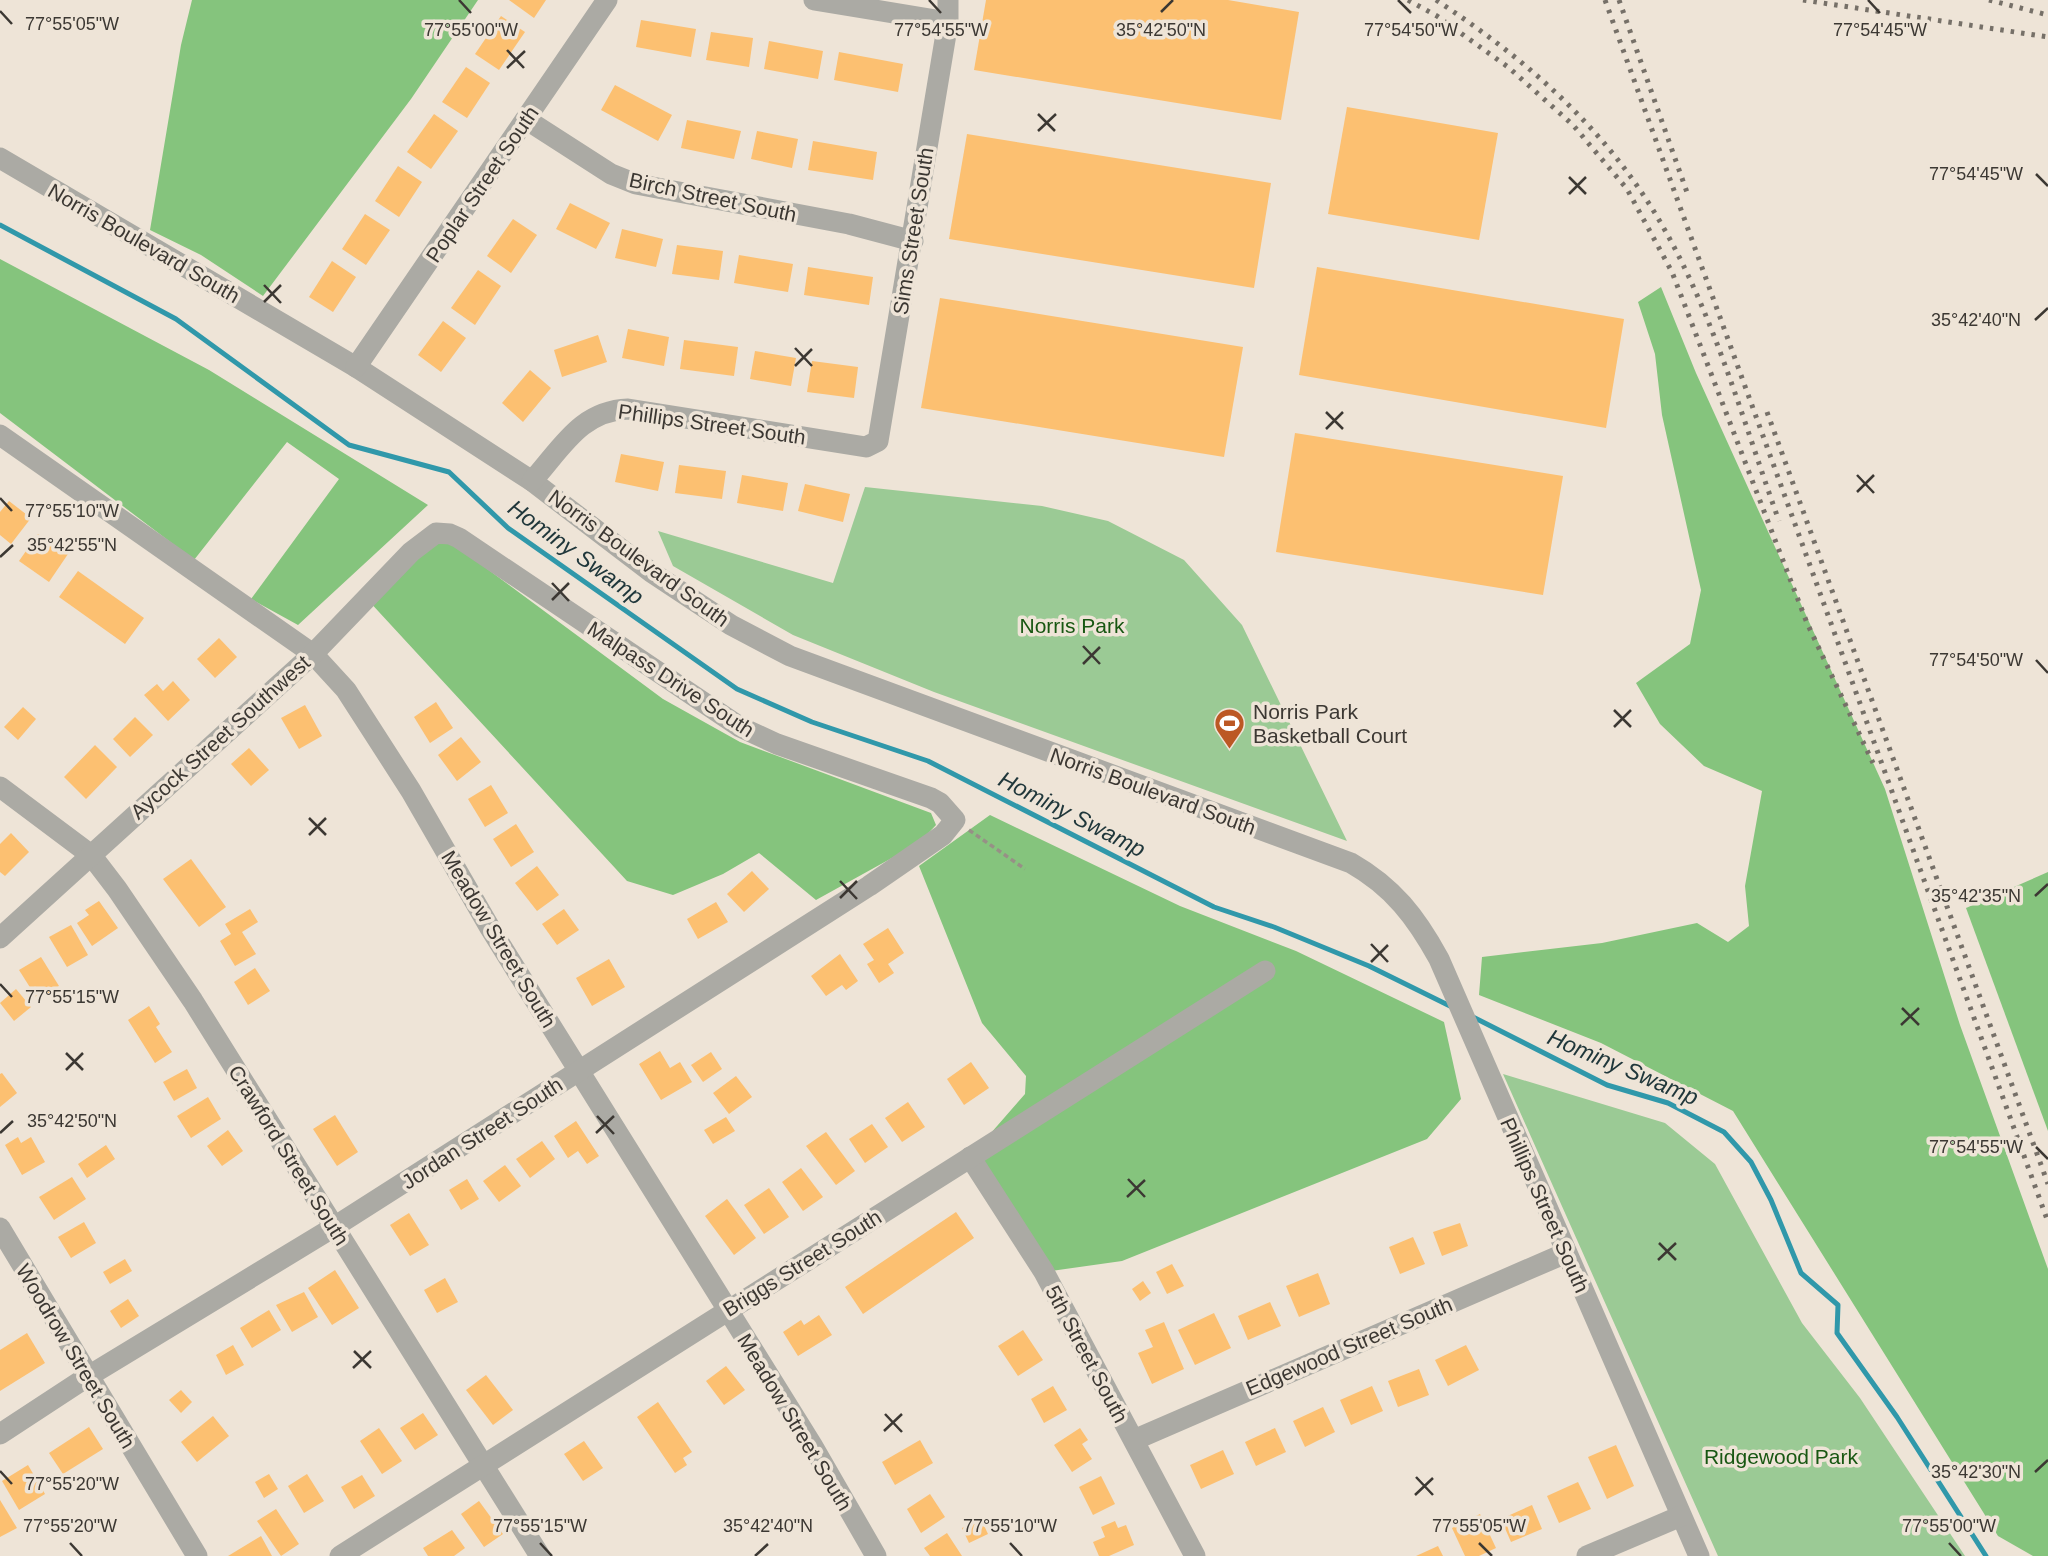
<svg xmlns="http://www.w3.org/2000/svg" width="2048" height="1556" viewBox="0 0 2048 1556" font-family="Helvetica,sans-serif">
<style>
.green{fill:#9bca95}
.forest{fill:#85c47d}
.lines{fill:none;stroke-linecap:round;stroke-linejoin:round}
.stream{stroke:#3098aa;stroke-width:5}
.building{fill:#fcc071}
.path{stroke:#979086;stroke-width:3.5;stroke-dasharray:5 3.5;stroke-linecap:butt}
.minor{stroke:#abaaa4;stroke-width:21}
.rail{stroke:#767068;stroke-width:5;stroke-dasharray:3.5 7;stroke-linecap:butt}
.ticks{fill:none;stroke:#3c3833;stroke-width:2.5}
.labels{text-anchor:middle;dominant-baseline:central;stroke-width:7;stroke-linejoin:round;paint-order:stroke}
.street-label{font-size:21px;fill:#3c3833;stroke:#eee4d7}
.park-label{font-size:21px;fill:#185712;stroke:#eee4d7}
.poi-label{font-size:21px;fill:#3c3833;stroke:#eee4d7;text-anchor:start}
.water-label{font-size:23px;font-style:italic;fill:#20373b;stroke:#eee4d7}
.ticks-label{font-size:18px;text-anchor:middle;fill:#3c3833;stroke:#eee4d7;stroke-width:7;stroke-linejoin:round;paint-order:stroke}
</style>
<rect width="100%" height="100%" fill="#eee4d7"/>
<!-- green -->
<g class="green">
<path d="M865 487 1042 506 1108 521 1184 560 1242 625 1347 841 934 692 793 635 673 566 658 531 833 583Z"/>
<path d="M1503 1074 1665 1123 1715 1164 1802 1323 1860 1398 1965 1556H1718Z"/>
</g>
<!-- forest -->
<g class="forest">
<path d="M192 0H478L411 99 263 296 201 255 150 230 181 45Z"/>
<path d="M0 259 209 370 428 505 298 625 251 599 339 479 287 442 194 560 0 413Z"/>
<path d="M1661 287 1696 373 1885 789 1960 1025 2048 1269V1556H2033L1998 1536 1733 1111 1601 1043 1479 995 1482 957 1602 943 1697 923 1728 942 1749 926 1745 886 1762 791 1704 766 1660 724 1636 683 1690 644 1701 590 1662 415 1655 354 1638 302Z"/>
<path d="M429 537 455 545 663 699 740 742 931 813 936 825 919 843 816 900 759 853 723 874 673 895 627 881 367 599Z"/>
<path d="M990 815 1180 906 1296 951 1444 1022 1461 1099 1427 1139 1122 1261 1044 1272 970 1157 1025 1094 1026 1076 982 1023 919 866Z"/>
<path d="M2048 872V1131L1966 908Z"/>
</g>
<g class="lines">
<!-- stream -->
<g class="stream">
<path d="M0 225 176 319 349 445 449 472 508 528 737 689 812 722 928 761 1214 907 1274 927 1369 966 1452 1007"/>
<path d="M1471 1016 1607 1085 1668 1103 1724 1132 1751 1162 1771 1200 1801 1273 1838 1305 1837 1333 1897 1417 1986 1556"/>
</g>
</g>
<!-- building -->
<g class="building">
<path d="M509 0H546L534 18Z"/>
<path d="M986 0H1228L1299 12 1281 120 974 70Z"/>
<path d="M501 16 525 32 499 70 475 54Z"/>
<path d="M641 20 696 29 691 57 636 47Z"/>
<path d="M711 32 753 38 749 67 706 60Z"/>
<path d="M769 41 823 51 818 79 764 69Z"/>
<path d="M839 52 903 64 898 92 834 80Z"/>
<path d="M466 67 490 83 467 118 442 102Z"/>
<path d="M615 85 672 115 658 141 601 110Z"/>
<path d="M1347 107 1498 133 1479 240 1328 214Z"/>
<path d="M434 114 458 131 431 169 407 152Z"/>
<path d="M687 120 741 131 734 159 681 148Z"/>
<path d="M757 131 798 139 792 168 751 159Z"/>
<path d="M967 134 1271 183 1254 288 949 239Z"/>
<path d="M813 141 877 152 873 180 808 170Z"/>
<path d="M398 166 422 182 399 217 375 201Z"/>
<path d="M570 203 610 223 596 249 556 229Z"/>
<path d="M365 214 390 230 366 265 342 249Z"/>
<path d="M513 219 537 235 511 273 487 256Z"/>
<path d="M622 229 663 239 656 267 615 258Z"/>
<path d="M677 245 723 251 719 280 672 274Z"/>
<path d="M739 255 793 264 788 292 734 283Z"/>
<path d="M332 261 356 277 333 312 309 297Z"/>
<path d="M808 267 873 277 869 305 804 295Z"/>
<path d="M1317 267 1624 319 1606 428 1299 375Z"/>
<path d="M478 270 501 286 475 325 451 308Z"/>
<path d="M940 298 1243 347 1224 457 921 408Z"/>
<path d="M443 321 466 338 441 372 418 355Z"/>
<path d="M628 329 669 337 664 366 622 358Z"/>
<path d="M598 335 607 362 562 377 554 350Z"/>
<path d="M684 340 738 347 734 376 680 369Z"/>
<path d="M755 351 796 358 791 386 750 379Z"/>
<path d="M812 361 858 367 854 398 807 392Z"/>
<path d="M530 370 551 388 523 422 502 403Z"/>
<path d="M1295 433 1563 476 1543 595 1276 552Z"/>
<path d="M621 454 664 462 658 491 615 482Z"/>
<path d="M679 465 726 471 722 499 675 493Z"/>
<path d="M742 475 788 483 783 511 737 503Z"/>
<path d="M805 484 850 494 843 522 798 511Z"/>
<path d="M9 501 31 518 11 544 0 535V512Z"/>
<path d="M38 534 68 554 49 582 19 561Z"/>
<path d="M78 571 144 618 125 644 59 597Z"/>
<path d="M219 638 237 657 215 678 197 659Z"/>
<path d="M173 681 190 700 168 721 144 695 157 684 163 691Z"/>
<path d="M436 702 453 728 430 743 414 717Z"/>
<path d="M305 705 322 736 299 749 281 718Z"/>
<path d="M23 707 36 719 18 740 4 727Z"/>
<path d="M135 717 153 735 130 757 113 739Z"/>
<path d="M461 737 481 762 457 781 438 755Z"/>
<path d="M95 745 117 767 86 799 64 777Z"/>
<path d="M249 748 269 770 251 786 231 764Z"/>
<path d="M491 785 508 813 485 827 468 799Z"/>
<path d="M516 824 534 852 511 867 493 839Z"/>
<path d="M11 833 29 852 5 876 0 872V844Z"/>
<path d="M191 859 226 907 199 927 163 879Z"/>
<path d="M537 866 559 895 537 911 515 883Z"/>
<path d="M752 871 769 889 744 912 727 894Z"/>
<path d="M99 901 118 928 92 946 77 923 89 915 85 910Z"/>
<path d="M716 902 728 922 698 939 687 919Z"/>
<path d="M250 909 258 922 242 932 256 954 235 966 220 941 231 934 225 924Z"/>
<path d="M564 909 579 930 557 945 542 924Z"/>
<path d="M71 925 88 955 67 967 49 937Z"/>
<path d="M888 928 904 953 888 964 894 973 879 983 867 964 874 960 863 944Z"/>
<path d="M840 954 858 981 846 990 842 985 826 996 811 976Z"/>
<path d="M41 957 59 986 38 1000 19 970Z"/>
<path d="M609 959 625 987 592 1006 576 978Z"/>
<path d="M255 968 270 991 248 1005 234 982Z"/>
<path d="M16 989 31 1007 14 1021 0 1003Z"/>
<path d="M149 1006 160 1024 156 1027 172 1052 155 1063 128 1020Z"/>
<path d="M660 1051 670 1068 680 1062 692 1082 661 1100 639 1064Z"/>
<path d="M711 1052 722 1069 703 1082 691 1065Z"/>
<path d="M971 1062 989 1088 964 1105 947 1079Z"/>
<path d="M187 1069 197 1088 174 1101 163 1082Z"/>
<path d="M2 1073 17 1093 0 1107V1074Z"/>
<path d="M736 1076 752 1097 729 1114 713 1093Z"/>
<path d="M208 1097 221 1119 191 1138 177 1116Z"/>
<path d="M908 1102 925 1127 902 1142 885 1118Z"/>
<path d="M335 1115 358 1152 337 1166 313 1129Z"/>
<path d="M726 1117 735 1131 713 1144 704 1130Z"/>
<path d="M576 1121 599 1156 587 1164 578 1151 568 1158 554 1136Z"/>
<path d="M872 1124 888 1147 865 1163 849 1139Z"/>
<path d="M228 1130 243 1151 222 1166 207 1146Z"/>
<path d="M826 1132 855 1171 836 1185 806 1146Z"/>
<path d="M18 1137 21 1143 31 1137 45 1162 22 1175 5 1145Z"/>
<path d="M542 1141 555 1159 530 1178 516 1159Z"/>
<path d="M106 1145 115 1159 87 1178 78 1164Z"/>
<path d="M505 1165 521 1186 499 1202 483 1181Z"/>
<path d="M801 1168 823 1197 803 1211 782 1182Z"/>
<path d="M72 1177 86 1199 54 1220 39 1197Z"/>
<path d="M467 1179 479 1199 461 1210 449 1190Z"/>
<path d="M769 1188 789 1217 764 1234 744 1205Z"/>
<path d="M727 1199 756 1238 734 1255 705 1216Z"/>
<path d="M956 1212 974 1238 863 1314 845 1287Z"/>
<path d="M409 1213 429 1245 410 1256 390 1225Z"/>
<path d="M84 1222 96 1243 71 1258 58 1237Z"/>
<path d="M1460 1223 1468 1246 1442 1256 1433 1232Z"/>
<path d="M1413 1237 1425 1264 1400 1274 1389 1247Z"/>
<path d="M125 1259 132 1271 110 1284 103 1272Z"/>
<path d="M1172 1264 1184 1286 1167 1294 1156 1272Z"/>
<path d="M335 1270 359 1308 332 1325 308 1288Z"/>
<path d="M1318 1273 1330 1304 1299 1317 1286 1286Z"/>
<path d="M445 1278 458 1302 437 1313 424 1290Z"/>
<path d="M1143 1281 1151 1293 1140 1301 1132 1289Z"/>
<path d="M304 1292 318 1317 292 1332 276 1305Z"/>
<path d="M128 1299 139 1316 121 1328 110 1311Z"/>
<path d="M1270 1302 1281 1326 1248 1340 1238 1316Z"/>
<path d="M269 1310 281 1330 252 1348 240 1328Z"/>
<path d="M1214 1313 1231 1348 1195 1365 1178 1330Z"/>
<path d="M819 1315 832 1335 798 1356 783 1332 801 1320 804 1325Z"/>
<path d="M1164 1322 1184 1369 1152 1384 1138 1353 1153 1347 1145 1330Z"/>
<path d="M1023 1330 1043 1360 1018 1376 998 1346Z"/>
<path d="M27 1333 45 1363 0 1391V1350Z"/>
<path d="M233 1345 244 1365 226 1375 216 1355Z"/>
<path d="M1466 1345 1479 1370 1448 1386 1435 1360Z"/>
<path d="M726 1366 745 1390 724 1405 706 1381Z"/>
<path d="M1419 1369 1429 1395 1398 1407 1388 1381Z"/>
<path d="M486 1375 513 1410 493 1425 466 1390Z"/>
<path d="M1053 1386 1067 1410 1044 1423 1031 1399Z"/>
<path d="M1372 1386 1383 1411 1351 1425 1340 1400Z"/>
<path d="M181 1390 192 1402 181 1413 169 1400Z"/>
<path d="M658 1402 692 1452 683 1458 687 1465 675 1473 637 1417Z"/>
<path d="M1323 1407 1335 1432 1305 1447 1293 1421Z"/>
<path d="M423 1413 438 1435 415 1450 400 1428Z"/>
<path d="M213 1416 229 1436 197 1462 181 1442Z"/>
<path d="M89 1427 103 1449 63 1474 49 1453Z"/>
<path d="M379 1428 402 1461 382 1474 360 1441Z"/>
<path d="M1080 1428 1088 1440 1082 1444 1092 1459 1072 1472 1054 1445Z"/>
<path d="M1275 1428 1286 1452 1256 1466 1245 1442Z"/>
<path d="M920 1440 933 1463 895 1485 882 1462Z"/>
<path d="M584 1441 603 1468 583 1481 564 1454Z"/>
<path d="M1616 1445 1634 1486 1607 1499 1588 1457Z"/>
<path d="M1223 1450 1234 1474 1201 1489 1190 1465Z"/>
<path d="M28 1465 45 1494 19 1510 2 1481Z"/>
<path d="M269 1474 278 1489 264 1498 255 1482Z"/>
<path d="M307 1474 324 1501 304 1513 288 1486Z"/>
<path d="M362 1475 375 1496 354 1509 341 1487Z"/>
<path d="M1101 1476 1115 1504 1093 1515 1079 1487Z"/>
<path d="M1578 1482 1591 1509 1559 1523 1547 1496Z"/>
<path d="M930 1494 945 1517 921 1533 907 1509Z"/>
<path d="M0 1500 17 1528 0 1537Z"/>
<path d="M479 1501 503 1534 484 1547 461 1514Z"/>
<path d="M1532 1505 1542 1529 1511 1542 1501 1519Z"/>
<path d="M276 1509 299 1544 281 1556 257 1521Z"/>
<path d="M1480 1514 1496 1548 1479 1556H1465L1452 1528Z"/>
<path d="M981 1519 988 1534 969 1543 962 1528Z"/>
<path d="M1115 1521 1118 1528 1126 1525 1134 1545 1109 1556H1099L1093 1542 1105 1537 1101 1527Z"/>
<path d="M452 1530 465 1548 454 1556H428L423 1548Z"/>
<path d="M947 1533 962 1556H930L924 1548Z"/>
<path d="M261 1536 272 1556H228Z"/>
<path d="M1438 1546 1443 1556H1416Z"/>
</g>
<g class="lines">
<!-- path -->
<path class="path" d="M969 830 1025 869"/>
<!-- minor -->
<g class="minor">
<path d="M814 0 948 22"/>
<path d="M527 120 611 174 636 184 849 224 913 241"/>
<path d="M0 158 356 367 532 481 651 572 731 625 790 656 1351 863C1393 887 1416 917 1439 959L1699 1556"/>
<path d="M356 367 607 0"/>
<path d="M0 435 313 654 346 690 411 791 490 928 812 1445 876 1556"/>
<path d="M532 481C562 448 580 411 628 409L866 447 878 441 948 22V0"/>
<path d="M0 787 91 855 117 889 193 1001 540 1556"/>
<path d="M0 938 313 654 411 552 436 533 450 534 459 538 740 727 777 744 931 798 940 803 955 820 943 835 869 886 334 1227 87 1377 0 1434"/>
<path d="M970 1157 1044 1272 1195 1556"/>
<path d="M0 1228 197 1556"/>
<path d="M1134 1440 1566 1253"/>
<path d="M340 1556 1265 971"/>
<path d="M1587 1556 1681 1516"/>
</g>
<!-- rail -->
<g class="rail">
<path d="M1408 0 1437 16 1508 67 1573 125 1627 189 1672 272 1807 623 1873 763"/>
<path d="M1436 0C1515 52 1586 111 1640 190 1707 288 1739 410 1779 521"/>
<path d="M1605 0 2048 1222"/>
<path d="M1619 0 1689 198"/>
<path d="M1803 0 2048 37"/>
<path d="M1989 0 2048 15"/>
<path d="M1767 412 2048 1184"/>
</g>
</g>
<!-- ticks -->
<path class="ticks" d="M459 0 471 13M929 0 941 13M1398 0 1411 13M1868 0 1880 13M0 11 12 24M1161 12 1173 0M507 50 524 68M507 68 525 51M1038 114 1055 131M1038 131 1056 114M2036 174 2048 186M1569 177 1586 194M1569 194 1586 177M264 285 281 303M264 302 281 285M2035 320 2048 308M795 348 812 366M795 366 812 349M1326 412 1343 429M1326 429 1343 412M1857 475 1874 493M1857 492 1874 475M0 498 12 511M0 557 13 545M552 583 569 601M552 600 569 583M1083 646 1100 664M2036 660 2048 673M1083 664 1100 647M1614 710 1631 727M1614 727 1631 710M309 818 326 835M309 835 326 818M840 881 857 899M2035 896 2048 884M840 898 857 881M1371 944 1388 962M1371 962 1388 945M0 984 12 997M1902 1008 1919 1025M1901 1025 1919 1008M66 1053 83 1070M66 1070 83 1053M597 1116 614 1134M0 1133 13 1121M596 1133 614 1116M2036 1147 2048 1159M1128 1179 1145 1197M1127 1197 1145 1180M1659 1243 1676 1260M1658 1260 1676 1243M354 1351 371 1368M353 1368 371 1351M885 1414 902 1432M884 1431 902 1414M0 1471 12 1484M2035 1472 2048 1460M1416 1477 1433 1495M1415 1495 1433 1478M70 1543 82 1556M540 1543 552 1556M1010 1543 1022 1556M1479 1543 1492 1556M1949 1543 1961 1556M755 1556 768 1544"/>
<!-- icons -->
<defs>
<symbol id="stadium-pin" viewBox="-11 -11 22 30"><path d="M0 17L-7.5 6A9.5 9.5 0 1 1 7.5 6Z" fill="#bc5824" stroke="#eee4d7"/><path d="M0-5a6.5 5 0 1 0 0 10a6.5 5 0 1 0 0-10ZM-3.5-1.8h7v3.6h-7Z" fill="#fff"/></symbol>
</defs>
<g fill-rule="evenodd">
<use href="#stadium-pin" x="1212" y="706" width="35" height="47"/>
</g>
<g class="labels">
<!-- street labels -->
<g class="street-label">
<text transform="translate(482 184) rotate(-56)">Poplar Street South</text>
<text transform="translate(713 197) rotate(12)">Birch Street South</text>
<text transform="translate(913 231) rotate(-81)">Sims Street South</text>
<text transform="translate(144 243) rotate(30)">Norris Boulevard South</text>
<text transform="translate(712 424) rotate(8)">Phillips Street South</text>
<text transform="translate(639 558) rotate(36)">Norris Boulevard South</text>
<text transform="translate(671 679) rotate(33)">Malpass Drive South</text>
<text transform="translate(220 737) rotate(-42)">Aycock Street Southwest</text>
<text transform="translate(1153 791) rotate(20)">Norris Boulevard South</text>
<text transform="translate(499 939) rotate(59)">Meadow Street South</text>
<text transform="translate(482 1133) rotate(-33)">Jordan Street South</text>
<text transform="translate(289 1155) rotate(58)">Crawford Street South</text>
<text transform="translate(1545 1205) rotate(66)">Phillips Street South</text>
<text transform="translate(802 1263) rotate(-32)">Briggs Street South</text>
<text transform="translate(1349 1346) rotate(-23)">Edgewood Street South</text>
<text transform="translate(1087 1354) rotate(62)">5th Street South</text>
<text transform="translate(76 1356) rotate(59)">Woodrow Street South</text>
<text transform="translate(795 1422) rotate(59)">Meadow Street South</text>
</g>
<!-- park labels -->
<g class="park-label">
<text x="1072" y="625">Norris Park</text>
<text x="1781" y="1456">Ridgewood Park</text>
</g>
<!-- poi labels -->
<g class="poi-label">
<text x="1253" y="711">Norris Park<tspan x="1253" dy="24">Basketball Court</tspan></text>
</g>
<!-- water labels -->
<g class="water-label">
<text transform="translate(576 552) rotate(36)">Hominy Swamp</text>
<text transform="translate(1072 814) rotate(27)">Hominy Swamp</text>
<text transform="translate(1623 1067) rotate(23)">Hominy Swamp</text>
</g>
</g>
<g class="ticks-label">
<text x="72" y="30">77°55'05"W</text>
<text x="1161" y="36">35°42'50"N</text>
<text x="941" y="36">77°54'55"W</text>
<text x="1411" y="36">77°54'50"W</text>
<text x="471" y="36">77°55'00"W</text>
<text x="1880" y="36">77°54'45"W</text>
<text x="1976" y="180">77°54'45"W</text>
<text x="1976" y="326">35°42'40"N</text>
<text x="72" y="517">77°55'10"W</text>
<text x="72" y="551">35°42'55"N</text>
<text x="1976" y="666">77°54'50"W</text>
<text x="1976" y="902">35°42'35"N</text>
<text x="72" y="1003">77°55'15"W</text>
<text x="72" y="1127">35°42'50"N</text>
<text x="1976" y="1153">77°54'55"W</text>
<text x="1976" y="1478">35°42'30"N</text>
<text x="72" y="1490">77°55'20"W</text>
<text x="70" y="1532">77°55'20"W</text>
<text x="540" y="1532">77°55'15"W</text>
<text x="1010" y="1532">77°55'10"W</text>
<text x="1479" y="1532">77°55'05"W</text>
<text x="1949" y="1532">77°55'00"W</text>
<text x="768" y="1532">35°42'40"N</text>
</g>
</svg>
